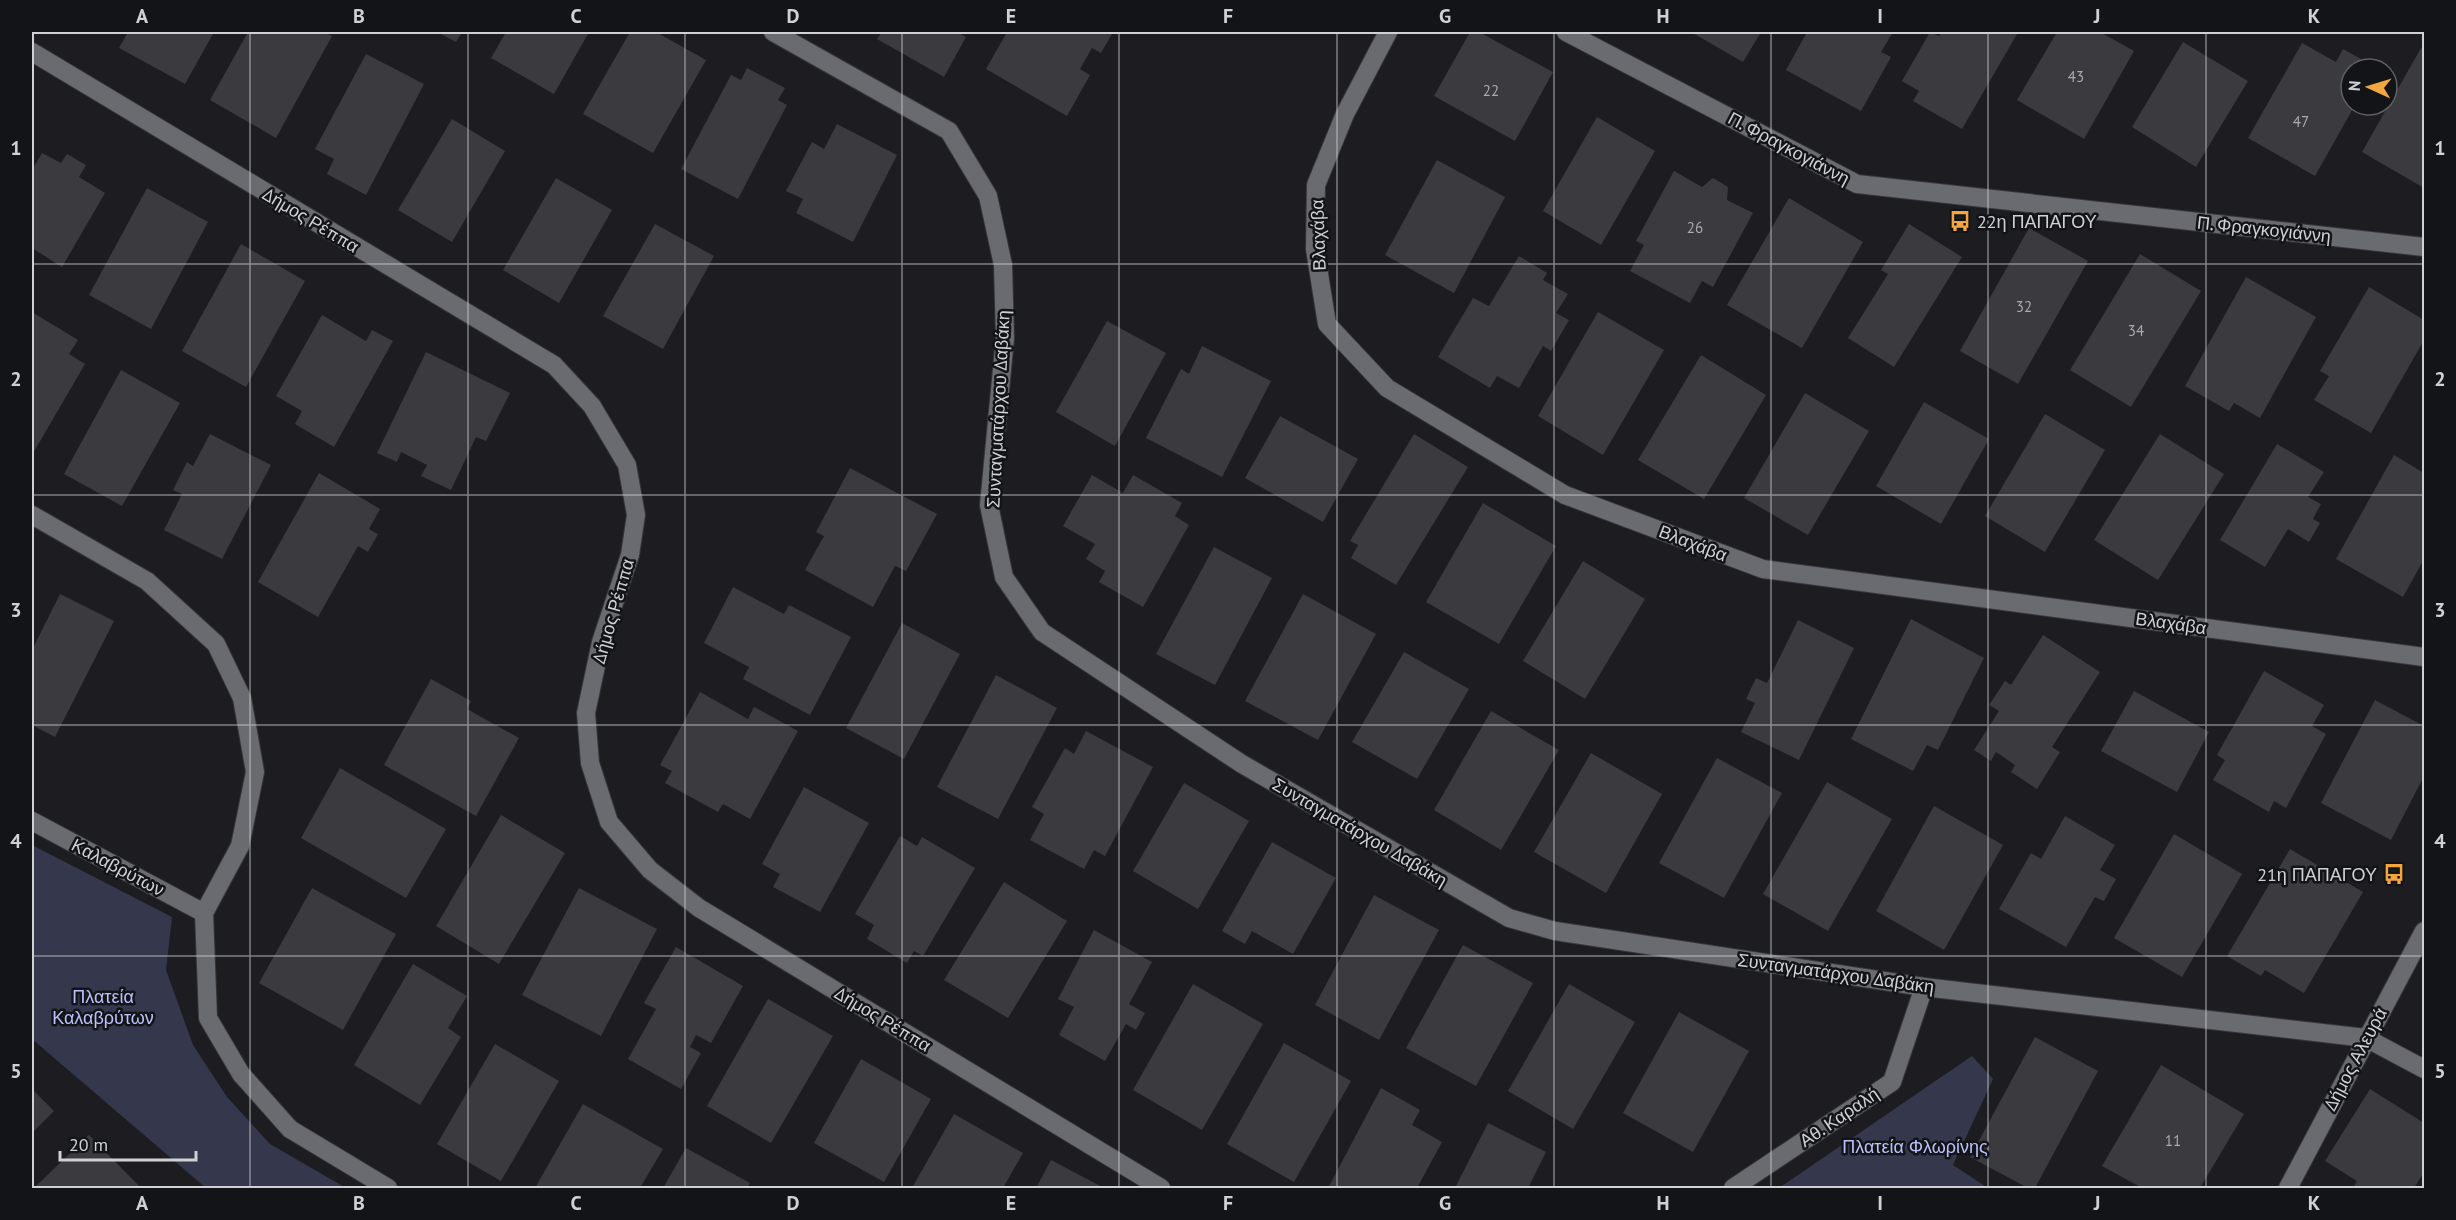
<svg xmlns="http://www.w3.org/2000/svg" width="2456" height="1220" viewBox="0 0 2456 1220" font-family="'PT Sans',sans-serif">
<style>
.green{fill:#35374c}
.building{fill:#3a3a3f}
.lines{fill:none;stroke-linecap:round;stroke-linejoin:round}
.service-casing{stroke:#37373b;stroke-width:20}
.minor-casing{stroke:#37373b;stroke-width:20}
.service{stroke:#6a6b70;stroke-width:18}
.minor{stroke:#6a6b70;stroke-width:18}
.grid{fill:none;stroke:#d0d1d4;stroke-width:1.5;stroke-opacity:0.55}
.labels{text-anchor:middle;dominant-baseline:central;stroke-width:5;stroke-linejoin:round;paint-order:stroke}
.number-label{font-size:15px;fill:#aaabaf}
.street-label{font-size:18px;fill:#d0d1d4;stroke:#131418}
.poi-label{font-size:18px;fill:#d0d1d4;stroke:#131418;text-anchor:start}
.park-label{font-size:18px;fill:#bbc0fb;stroke:#131418}
.neatline{fill:none;stroke:#d0d1d4;stroke-width:2}
.grid-label{font-size:20px;text-anchor:middle;font-weight:bold;fill:#d0d1d4}
</style>
<rect width="100%" height="100%" fill="#1d1d21"/>
<!-- green -->
<g class="green">
<path d="M32 845 172 917 166 970 193 1045 227 1097 270 1144 346 1188H206L32 1039Z"/>
<path d="M1972 1056 1993 1079 1953 1165 1988 1188H1779Z"/>
</g>
<!-- building -->
<g class="building">
<path d="M128 32H214L185 84 119 48Z"/>
<path d="M248 32H324L332 36 276 138 210 100Z"/>
<path d="M437 32H462L456 42Z"/>
<path d="M506 32H589L554 94 491 58Z"/>
<path d="M630 32H656L706 60 653 153 583 114Z"/>
<path d="M882 32H957L966 37 944 77 877 39Z"/>
<path d="M1007 32H1113L1101 53 1092 48 1080 69 1090 75 1067 116 986 69Z"/>
<path d="M1470 32H1479L1553 72 1515 141 1434 96Z"/>
<path d="M1691 32H1761L1743 62Z"/>
<path d="M1807 32H1893L1881 52 1891 57 1861 111 1786 70Z"/>
<path d="M1930 32 1939 36 1942 32H2012L2017 34 1962 129 1913 101 1919 91 1902 81Z"/>
<path d="M2057 32H2100L2134 51 2084 139 2017 100Z"/>
<path d="M2183 42 2248 81 2196 167 2132 127Z"/>
<path d="M2302 43 2336 62 2343 49 2361 59 2355 69H2351V105H2355L2315 176 2248 138Z"/>
<path d="M2421 48 2424 50V188L2362 152Z"/>
<path d="M366 54 424 84 366 195 327 174 334 159 315 149Z"/>
<path d="M747 68 785 88 778 100 787 105 738 199 681 169 731 75 741 80Z"/>
<path d="M1597 117 1655 151 1601 245 1543 211Z"/>
<path d="M452 119 505 151 452 242 398 210Z"/>
<path d="M837 124 897 155 853 242 796 213 803 199 786 191 812 142 824 149Z"/>
<path d="M42 153 61 163 67 154 86 165 79 177 105 193 62 267 32 248V170Z"/>
<path d="M1437 160 1505 197 1454 293 1385 255Z"/>
<path d="M1674 171 1702 187 1713 178 1728 187 1727 200 1753 213 1713 287 1702 281 1690 303 1630 271 1644 245 1636 241Z"/>
<path d="M556 178 612 210 559 303 503 270Z"/>
<path d="M147 188 208 222 151 329 89 295Z"/>
<path d="M1789 198 1863 242 1802 348 1727 305Z"/>
<path d="M655 224 714 256 663 349 603 316Z"/>
<path d="M1909 224 1962 257 1894 367 1848 338 1888 274 1881 270Z"/>
<path d="M2029 228 2088 261 2018 384 1960 351Z"/>
<path d="M241 244 305 281 246 387 182 351Z"/>
<path d="M2140 254 2201 291 2131 407 2070 370Z"/>
<path d="M1519 256 1547 273 1543 280 1568 294 1556 313 1569 320 1551 351 1543 346 1519 388 1497 376 1490 388 1438 357 1473 298 1489 306Z"/>
<path d="M2246 277 2316 317 2260 418 2234 403 2229 411 2185 386Z"/>
<path d="M2369 287 2424 320V340L2371 433 2314 400 2329 376 2320 371Z"/>
<path d="M32 312 78 340 69 354 85 364 32 455Z"/>
<path d="M1598 312 1664 350 1603 455 1538 416Z"/>
<path d="M322 315 366 341 372 330 393 341 334 447 295 424 302 411 276 396Z"/>
<path d="M1107 321 1166 353 1115 446 1056 412Z"/>
<path d="M1202 346 1271 381 1222 477 1146 438 1181 369 1189 374Z"/>
<path d="M426 352 510 393 486 441 476 437 451 490 421 476 427 465 401 452 397 462 377 453Z"/>
<path d="M1701 355 1766 395 1704 499 1638 460Z"/>
<path d="M121 370 180 403 122 506 64 474Z"/>
<path d="M1805 393 1869 431 1808 535 1744 498Z"/>
<path d="M1924 402 1989 439 1941 524 1876 486Z"/>
<path d="M2045 414 2105 450 2045 552 1985 516Z"/>
<path d="M1280 416 1358 459 1323 522 1245 478Z"/>
<path d="M210 434 271 465 222 559 164 530 182 494 173 490 187 462 193 466Z"/>
<path d="M1414 434 1468 467 1396 585 1351 558 1358 545 1350 541Z"/>
<path d="M2160 434 2224 474 2158 580 2094 540Z"/>
<path d="M2277 444 2324 472 2308 497 2321 504 2313 519 2320 523 2309 542 2288 529 2265 567 2220 540Z"/>
<path d="M2394 455 2424 473V559L2403 597 2336 559Z"/>
<path d="M850 468 937 514 906 571 895 566 873 607 805 570 824 536 816 532Z"/>
<path d="M319 473 380 509 369 529 378 534 368 552 358 546 318 617 258 582Z"/>
<path d="M1092 475 1123 493 1133 475 1182 503 1175 516 1189 525 1143 607 1099 582 1105 571 1086 559 1095 544 1063 526Z"/>
<path d="M1483 503 1556 546 1499 644 1426 602Z"/>
<path d="M1214 547 1272 578 1215 685 1156 654Z"/>
<path d="M1583 561 1645 599 1585 699 1523 661Z"/>
<path d="M733 587 784 614 789 605 851 637 810 715 743 679 749 667 704 643Z"/>
<path d="M60 594 114 621 55 737 32 725V650Z"/>
<path d="M1303 594 1376 634 1318 740 1245 701Z"/>
<path d="M1911 619 1984 658 1938 750 1927 745 1913 771 1851 739Z"/>
<path d="M1798 620 1854 648 1799 760 1741 732 1755 703 1746 699 1756 678 1767 683Z"/>
<path d="M902 623 960 654 904 759 846 728Z"/>
<path d="M2043 635 2100 672 2052 747 2060 752 2037 789 2011 772 2015 765 1996 752 1991 761 1974 750 1999 711 1989 705 2005 681 2011 685Z"/>
<path d="M1404 652 1469 689 1417 779 1352 742Z"/>
<path d="M2264 671 2324 705 2312 726 2326 734 2286 808 2274 801 2269 812 2213 780 2225 760 2217 755Z"/>
<path d="M996 675 1057 708 998 819 937 787Z"/>
<path d="M431 679 471 701 467 709 519 738 476 816 384 765Z"/>
<path d="M2134 691 2209 732 2177 792 2101 751Z"/>
<path d="M700 692 748 719 754 707 798 731 750 819 723 804 718 812 665 783 672 771 660 765Z"/>
<path d="M2375 700 2424 726V776L2391 840 2321 803Z"/>
<path d="M1491 711 1559 750 1501 850 1434 810Z"/>
<path d="M1086 731 1153 767 1105 856 1094 850 1084 869 1030 840 1044 814 1032 807 1065 748 1074 754Z"/>
<path d="M1591 753 1662 794 1606 893 1534 852Z"/>
<path d="M1717 758 1782 793 1724 898 1659 863Z"/>
<path d="M340 768 446 829 406 898 301 838Z"/>
<path d="M1827 782 1892 819 1828 931 1763 894Z"/>
<path d="M1184 783 1249 821 1198 909 1133 871Z"/>
<path d="M804 787 869 823 820 912 773 887 780 874 762 864Z"/>
<path d="M1934 806 2003 845 1944 950 1876 911Z"/>
<path d="M501 815 565 853 499 964 436 926Z"/>
<path d="M2065 816 2115 845 2100 870 2116 879 2104 901 2095 897 2066 947 1999 909 2031 853 2041 859Z"/>
<path d="M2174 834 2242 874 2182 977 2114 938Z"/>
<path d="M900 836 917 846 922 837 975 868 923 956 914 951 907 963 867 939 874 925 855 914Z"/>
<path d="M1272 842 1336 878 1293 954 1252 931 1245 944 1222 931Z"/>
<path d="M2290 849 2363 892 2304 993 2265 970 2261 976 2227 956Z"/>
<path d="M1004 882 1067 921 1008 1018 944 980Z"/>
<path d="M312 888 396 934 343 1030 259 983Z"/>
<path d="M579 888 657 929 601 1036 522 995Z"/>
<path d="M1374 895 1439 930 1379 1040 1315 1005Z"/>
<path d="M1094 930 1152 962 1129 1004 1145 1013 1136 1030 1126 1024 1105 1061 1059 1035 1074 1007 1058 999Z"/>
<path d="M1463 945 1533 983 1476 1086 1406 1048Z"/>
<path d="M676 947 743 986 711 1043 696 1035 690 1047 701 1053 681 1089 628 1059 656 1009 644 1003Z"/>
<path d="M413 964 467 996 448 1028 461 1037 420 1105 354 1065Z"/>
<path d="M1193 984 1263 1024 1202 1130 1133 1090Z"/>
<path d="M1569 984 1635 1022 1573 1129 1508 1091Z"/>
<path d="M768 999 833 1036 771 1143 707 1106Z"/>
<path d="M1679 1012 1749 1051 1693 1152 1623 1113Z"/>
<path d="M2035 1037 2098 1071 2035 1188H2028L1970 1157Z"/>
<path d="M1284 1043 1351 1081 1294 1182 1227 1144Z"/>
<path d="M495 1044 559 1081 501 1181 437 1144Z"/>
<path d="M861 1059 931 1099 884 1182 814 1143Z"/>
<path d="M2161 1065 2244 1114 2200 1188H2142L2102 1166Z"/>
<path d="M1381 1088 1420 1110 1412 1125 1442 1142 1417 1188H1328Z"/>
<path d="M32 1089 54 1111 32 1133Z"/>
<path d="M2370 1089 2424 1123V1172L2414 1188H2353L2357 1181 2325 1161Z"/>
<path d="M583 1104 663 1149 640 1188H535Z"/>
<path d="M954 1114 1023 1153 1003 1188H912Z"/>
<path d="M1488 1123 1546 1152 1528 1188H1455Z"/>
<path d="M89 1135 141 1188H34Z"/>
<path d="M686 1148 750 1183 747 1188H663Z"/>
<path d="M1051 1160 1104 1188H1036Z"/>
</g>
<g class="lines">
<defs>
<path id="service" d="M32 821 204 913"/>
<g id="minor">
<path d="M773 32 949 131 988 196 1003 265 1005 338 989 505 1004 577 1042 632 1242 764 1509 918 1555 931 1924 987 2366 1038 2424 1069"/>
<path d="M1388 32 1345 114 1316 185 1315 249 1327 324 1387 388 1565 495 1763 569 2424 657"/>
<path d="M1566 32 1857 184 2424 247"/>
<path d="M32 52 554 365 592 406 627 465 636 515 630 555 601 642 586 713 590 763 609 822 650 870 699 908 1161 1188"/>
<path d="M32 515 147 581 216 644 242 698 255 772 240 846 204 913 208 1018 241 1074 290 1129 388 1188"/>
<path d="M1733 1188 1892 1082 1924 987"/>
<path d="M2288 1188 2424 931"/>
</g>
</defs>
<!-- service casing -->
<use href="#service" class="service-casing"/>
<!-- minor casing -->
<use href="#minor" class="minor-casing"/>
<!-- service -->
<use href="#service" class="service"/>
<!-- minor -->
<use href="#minor" class="minor"/>
</g>
<!-- grid -->
<path class="grid" d="M250 32V1188M468 32V1188M685 32V1188M902 32V1188M1119 32V1188M1337 32V1188M1554 32V1188M1771 32V1188M1988 32V1188M2206 32V1188M32 264H2424M32 495H2424M32 725H2424M32 956H2424"/>
<!-- icons -->
<defs>
<symbol id="bus-bare" viewBox="-9 -9 18 18"><path d="M-5-6H5V4H4V6H2V4H-2V6H-4V4H-5ZM-3.5-4V0h7V-4ZM-3.5 1.2v1.5H-2V1.2ZM2 1.2v1.5H3.5V1.2Z" fill="#f1a63f" stroke="#131418" stroke-width="2.5" paint-order="stroke"/></symbol>
</defs>
<g fill-rule="evenodd">
<use href="#bus-bare" x="1945" y="206" width="30" height="30"/>
<use href="#bus-bare" x="2379" y="859" width="30" height="30"/>
</g>
<g class="labels">
<!-- number labels -->
<g class="number-label">
<text x="2076" y="76">43</text>
<text x="1491" y="90">22</text>
<text x="2301" y="121">47</text>
<text x="1695" y="227">26</text>
<text x="2024" y="306">32</text>
<text x="2136" y="330">34</text>
<text x="2173" y="1140">11</text>
</g>
<!-- street labels -->
<g class="street-label">
<text transform="translate(1789 148) rotate(28)">Π. Φραγκογιάννη</text>
<text transform="translate(311 220) rotate(31)">Δήμος Ρέππα</text>
<text transform="translate(2264 229) rotate(6)">Π. Φραγκογιάννη</text>
<text transform="translate(1318 235) rotate(-92)">Βλαχάβα</text>
<text transform="translate(998 409) rotate(-87)">Συνταγματάρχου Δαβάκη</text>
<text transform="translate(1693 543) rotate(21)">Βλαχάβα</text>
<text transform="translate(613 611) rotate(-74)">Δήμος Ρέππα</text>
<text transform="translate(2171 623) rotate(8)">Βλαχάβα</text>
<text transform="translate(1360 832) rotate(30)">Συνταγματάρχου Δαβάκη</text>
<text transform="translate(118 867) rotate(28)">Καλαβρύτων</text>
<text transform="translate(1836 973) rotate(8)">Συνταγματάρχου Δαβάκη</text>
<text transform="translate(883 1019) rotate(31)">Δήμος Ρέππα</text>
<text transform="translate(2355 1059) rotate(-62)">Δήμος Αλευρά</text>
<text transform="translate(1839 1117) rotate(-34)">Αθ. Καραλή</text>
</g>
<!-- poi labels -->
<g class="poi-label">
<text x="1977" y="221">22η ΠΑΠΑΓΟΥ</text>
<text x="2377" y="874" text-anchor="end">21η ΠΑΠΑΓΟΥ</text>
</g>
<!-- park labels -->
<g class="park-label">
<text x="103" y="996">Πλατεία<tspan x="103" dy="21">Καλαβρύτων</tspan></text>
<text x="1915" y="1146">Πλατεία Φλωρίνης</text>
</g>
</g>
<!-- border -->
<rect width="2456" height="1220" fill="none" stroke="#131418" stroke-width="66"/>
<!-- north arrow -->
<g transform="translate(2369 87) rotate(274)"><circle r="28" fill="#131418" stroke="#5f6063" stroke-width="1.5"/>
<path d="M0-4.5L10 22L0 15L-10 22Z" fill="#f1a63f"/>
<text y="-9" font-size="16" font-weight="bold" text-anchor="middle" fill="#d0d1d4">N</text>
</g>
<!-- scale -->
<path d="M60 1151v9h136v-9" fill="none" stroke="#d0d1d4" stroke-width="3"/>
<text x="69" y="1151" font-size="18" fill="#d0d1d4" stroke="#131418" stroke-width="4.5" paint-order="stroke">20 m</text>
<rect x="33" y="33" width="2390" height="1154" class="neatline"/>
<g class="grid-label">
<text x="142" y="23">A</text>
<text x="359" y="23">B</text>
<text x="576" y="23">C</text>
<text x="793" y="23">D</text>
<text x="1011" y="23">E</text>
<text x="1228" y="23">F</text>
<text x="1445" y="23">G</text>
<text x="1663" y="23">H</text>
<text x="1880" y="23">I</text>
<text x="2097" y="23">J</text>
<text x="2314" y="23">K</text>
<text x="16" y="155">1</text>
<text x="2440" y="155">1</text>
<text x="16" y="386">2</text>
<text x="2440" y="386">2</text>
<text x="16" y="617">3</text>
<text x="2440" y="617">3</text>
<text x="16" y="848">4</text>
<text x="2440" y="848">4</text>
<text x="16" y="1078">5</text>
<text x="2440" y="1078">5</text>
<text x="142" y="1210">A</text>
<text x="359" y="1210">B</text>
<text x="576" y="1210">C</text>
<text x="793" y="1210">D</text>
<text x="1011" y="1210">E</text>
<text x="1228" y="1210">F</text>
<text x="1445" y="1210">G</text>
<text x="1663" y="1210">H</text>
<text x="1880" y="1210">I</text>
<text x="2097" y="1210">J</text>
<text x="2314" y="1210">K</text>
</g>
</svg>
